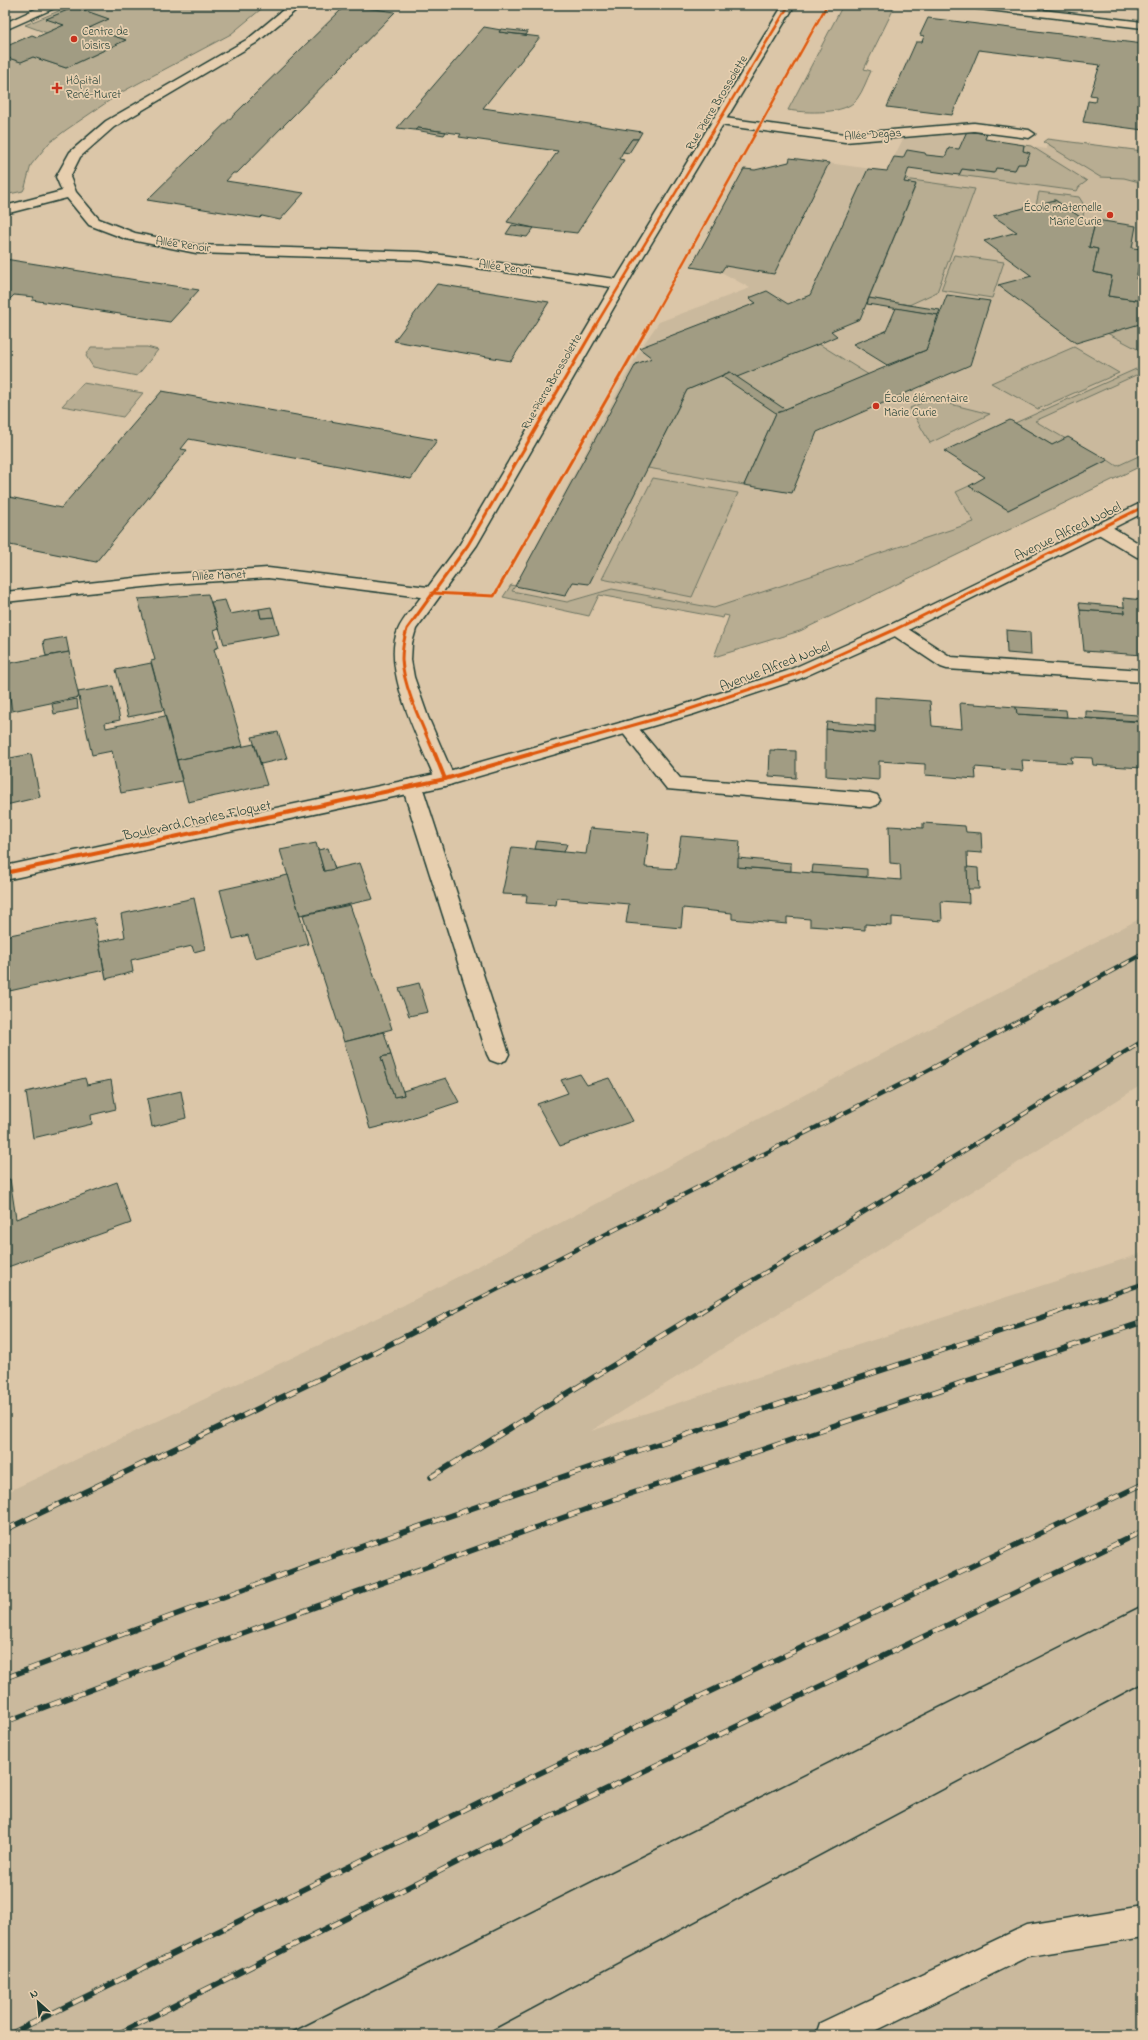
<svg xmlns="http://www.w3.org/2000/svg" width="1148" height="2040" viewBox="0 0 1148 2040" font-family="'Indie Flower',sans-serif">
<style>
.built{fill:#cab99d}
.green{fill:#b8ad92;stroke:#6c7563}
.building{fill:#a19c83;stroke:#1f3d34}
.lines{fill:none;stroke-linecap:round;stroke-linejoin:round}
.service-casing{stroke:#1f3d34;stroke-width:3}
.minor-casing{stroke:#1f3d34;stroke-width:3}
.tertiary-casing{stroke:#1f3d34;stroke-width:3}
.service{fill:#e7cfaf;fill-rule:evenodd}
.minor{fill:#e7cfaf;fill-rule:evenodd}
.tertiary{fill:#e7cfaf;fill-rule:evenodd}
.tram{stroke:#1f3d34;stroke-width:1.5}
.rail-far1-casing{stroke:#1f3d34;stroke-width:4.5}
.rail-casing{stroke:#1f3d34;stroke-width:5.5}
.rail-far1{stroke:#e7cfaf;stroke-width:3;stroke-dasharray:9;stroke-linecap:butt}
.rail{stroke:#e7cfaf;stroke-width:4;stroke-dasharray:12;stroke-linecap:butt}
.cycleway-far2-casing{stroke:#e7cfaf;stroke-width:4}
.cycleway-far1-casing{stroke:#e7cfaf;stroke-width:5}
.cycleway-casing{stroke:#e7cfaf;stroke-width:6}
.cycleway-far2{stroke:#de580e;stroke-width:2.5}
.cycleway-far1{stroke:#de580e;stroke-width:3}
.cycleway{stroke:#de580e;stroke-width:4}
.poi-dot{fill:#c8321e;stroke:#e7cfaf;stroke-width:1.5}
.labels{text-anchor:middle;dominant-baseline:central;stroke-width:3.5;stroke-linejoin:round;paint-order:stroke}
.far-poi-label{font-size:12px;fill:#1f3d34;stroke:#e7cfaf;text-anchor:start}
.far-street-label{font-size:12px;fill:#1f3d34;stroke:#e7cfaf}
.street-label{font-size:14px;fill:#1f3d34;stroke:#e7cfaf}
</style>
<rect width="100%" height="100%" fill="#dbc6a8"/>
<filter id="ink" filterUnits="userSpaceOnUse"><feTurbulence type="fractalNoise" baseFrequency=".025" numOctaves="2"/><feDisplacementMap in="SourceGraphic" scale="8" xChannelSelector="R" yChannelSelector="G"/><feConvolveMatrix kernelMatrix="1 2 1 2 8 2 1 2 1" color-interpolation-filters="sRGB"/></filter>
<g filter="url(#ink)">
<!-- built -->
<g class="built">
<path d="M967 131 987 134 985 140 1047 149V139L1143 151V465L800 631 714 657 729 616 603 591 567 602 512 591 641 348 659 322 750 288 721 272 691 267 744 169 756 170 789 162 790 158 887 171 904 137Z"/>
<path d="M1143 917V1084L591 1431 1143 1253V2035H5V1493L402 1306Z"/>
</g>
<!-- green -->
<g class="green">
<path d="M73 5H266L231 34 122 92 66 130 49 143 31 165 25 187 23 191 5 195V57L21 62 33 57 66 68 126 40 89 28 108 19 75 7 47 19 64 25 47 33 25 25Z"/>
<path d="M843 5H869L894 8 864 69 871 71C867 79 863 91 857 99 846 115 805 113 788 110Z"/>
<path d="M1088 5H1143V11Z"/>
<path d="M1047 139 1143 151V183L1124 178 1100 177 1043 142Z"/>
<path d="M1024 145 1031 146 1087 181 1079 187 1077 191 959 175 962 169 993 173 996 168 1015 170 1018 164H1025L1030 153 1023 151Z"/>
<path d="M905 179 975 189 937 292 909 305 869 298 916 185 904 182Z"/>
<path d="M1039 192 1079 197 1084 205 1083 219 1055 200 1036 205Z"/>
<path d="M954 255 1004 262 992 298 941 290Z"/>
<path d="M1143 323V352L1107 333Z"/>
<path d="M819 344 869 375 776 413 744 485 648 468 687 390 730 372Z"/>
<path d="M91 347H147L158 350 137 376 93 367 86 356Z"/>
<path d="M1074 347 1119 373 1038 409 991 383Z"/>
<path d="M1136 369 1143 373V379L1136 375 1035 421 1066 439 1052 445 1015 423Z"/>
<path d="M83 383 143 393 123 417 62 406Z"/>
<path d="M930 399 990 414 930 443 910 408Z"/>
<path d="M1143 454V465L800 631 714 657 729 616 724 615 723 618 599 595 589 616 503 597 511 585 515 586 512 591 567 602 612 589 714 608 974 522 956 492 969 486 1008 510 1108 460 1117 466Z"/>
<path d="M653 478 738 493 692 597 602 579Z"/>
</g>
<!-- building -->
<g class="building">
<path d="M346 5 395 12 237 173H233L226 181 304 193 280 220 262 216 260 218 147 200Z"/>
<path d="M75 7 109 19 89 28 126 40 66 68 33 57 21 62 5 57V47L32 35 37 37 64 25 46 19Z"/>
<path d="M928 18 1143 44V130L1083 122 1088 101 1095 102 1096 96 1090 95 1100 65 979 50 952 115 887 107 916 42H922L924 36 920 35Z"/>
<path d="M484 27 501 30 499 32 540 37 483 108 642 132 638 139H632L623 152 619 159 624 160 577 233 534 228 507 222 558 151 459 137 461 134 418 128 415 130 397 128Z"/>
<path d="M501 29 528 32 526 35 499 32Z"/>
<path d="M418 128 446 132 444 135 415 130Z"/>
<path d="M967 131 987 134 985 139 1024 145 1023 151 1030 153 1025 164H1018L1015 170 996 168 994 173 962 169 959 175 909 168 904 182 916 184 860 319 831 331 837 336 819 344 737 377 730 372 687 390 589 584 573 582 565 596 515 586 636 364 652 358 639 348 756 303 749 298 767 291 788 304 810 295 868 169 887 171 894 157 903 158 907 150 925 153 926 155 945 157 949 148 959 149Z"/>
<path d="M632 139H638L629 153 623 152Z"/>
<path d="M790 158 829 163 774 274 725 266 721 272 691 267 744 169 755 170 789 162Z"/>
<path d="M1055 200 1083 219 1096 220 1089 247 1098 249 1093 272 1112 276 1108 296 1143 301V323L1076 343 998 285 1032 276 984 241 1017 232 993 216Z"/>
<path d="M1096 220 1136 226 1132 248 1143 249V256L1141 255 1136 279 1143 280V301L1108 296 1112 276 1093 272 1098 249 1089 247Z"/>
<path d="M512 225 534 228 527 237 506 234Z"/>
<path d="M5 259 199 290 170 322 32 300 34 297 14 295 5 304Z"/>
<path d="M437 284 549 302 511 361 394 341Z"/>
<path d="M947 295 990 301 970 365 817 432 792 493 744 485 776 413 926 350Z"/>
<path d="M869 298 909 305 940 310 938 315 867 304Z"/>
<path d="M896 308 938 315 926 350 887 365 853 344 886 331Z"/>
<path d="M730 372 737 377 786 410 776 413 721 376Z"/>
<path d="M162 391 437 440 411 479 189 439 181 449 187 450 96 562 5 544V496L61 508Z"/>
<path d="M1010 420 1052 445 1068 437 1108 460 1008 510 969 486 985 477 944 451Z"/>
<path d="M208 594 219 628 214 630 219 647 214 649 243 746 177 760 151 661 155 660 138 599Z"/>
<path d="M1123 598 1143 600V655L1084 651 1080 610 1125 613Z"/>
<path d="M225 600 230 614 259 609 261 618 274 617 279 634 224 644 211 602Z"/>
<path d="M1079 603 1124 607 1125 613 1080 610Z"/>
<path d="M271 607 274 617 261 618 259 609Z"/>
<path d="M1006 630 1030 632 1031 655 1007 653Z"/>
<path d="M66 637 69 652 46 656 43 641Z"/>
<path d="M69 652 79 697 12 711 5 664Z"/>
<path d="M151 663 164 710 128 717 116 670Z"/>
<path d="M113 686 120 720 105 723 106 728 165 716 182 781 121 793 112 751 92 755 78 692Z"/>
<path d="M875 697 930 701 932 726 962 729 960 703 1016 707 1017 714 1143 722V768L1093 765 1092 758 1071 757 1072 763 1022 760 1023 771 975 767 976 779 925 775V764L879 761V780L826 776V729L875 733Z"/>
<path d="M77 699 78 709 54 714 52 704Z"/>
<path d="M1016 707 1066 710 1067 717 1017 714Z"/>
<path d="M1086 711 1137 715 1138 721 1086 718Z"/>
<path d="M827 722 875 726V733L826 729Z"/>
<path d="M278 732 287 758 261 764 252 737Z"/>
<path d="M254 744 267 785 188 802 177 760Z"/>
<path d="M770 750 796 751V778L769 776Z"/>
<path d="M31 754 40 797 6 805 9 818 5 819V759Z"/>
<path d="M923 823 965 826 966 832 981 833 982 853 967 852 969 903 941 901 942 921 892 917V926L865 924V930L810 926V919L787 917V924L732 919V913L683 908 681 928 626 923 629 904 557 898 556 905 526 903 527 895 502 894 512 847 586 854 590 828 649 833 645 867 676 869 681 836 740 841 738 867 901 880 900 864 890 863 889 826 923 828Z"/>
<path d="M537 841 567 844 564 852 535 849Z"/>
<path d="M316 843 324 871 360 863 373 899 300 915 280 850Z"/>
<path d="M328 848 335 869 324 871 318 850Z"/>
<path d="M738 858 791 863V871L738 867Z"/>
<path d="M813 865 867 869V877L812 873Z"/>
<path d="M967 867 978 868 979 889H968Z"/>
<path d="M288 875 308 944 255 958 248 935 233 939 220 890Z"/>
<path d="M194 898 205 949 194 952 192 946 131 960 133 972 106 979 99 942 125 937 121 914Z"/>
<path d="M350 905 392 1029 344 1042 303 915Z"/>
<path d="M94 918 104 970 5 992V936Z"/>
<path d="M419 983 428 1012 409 1016 399 988Z"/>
<path d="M384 1032 391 1055 381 1057 394 1097 404 1095 403 1091 446 1078 459 1102 402 1121 370 1129 344 1042Z"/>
<path d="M391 1055 404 1095 394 1097 381 1057Z"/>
<path d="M580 1074 587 1085 609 1078 633 1121 560 1146 537 1104 568 1093 561 1080Z"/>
<path d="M85 1078 87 1085 111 1080 116 1109 91 1115 92 1124 33 1138 26 1092Z"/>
<path d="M181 1091 186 1118 152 1127 147 1099Z"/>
<path d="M10 1179 16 1219 117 1182 131 1223 5 1268V1180Z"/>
</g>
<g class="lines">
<defs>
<g id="service">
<path d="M44 5H59L57 7 5 30V23Z"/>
<path d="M717 117 845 134 974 123 1029 130 1035 134 1029 138 974 131 845 142 713 124 711 121 713 118Z"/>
<path d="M1101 523 1107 524 1143 546V558L1137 557 1095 532 1093 528 1095 524Z"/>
<path d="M896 623 902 625 951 657 1143 670V682L947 669 941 667 890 633 887 629 890 625Z"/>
<path d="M627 721 634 723 680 778 870 793 877 795 880 800 877 805 870 807 667 789 618 727 620 723Z"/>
<path d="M412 779 419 781 422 786 509 1054 506 1060 498 1063 490 1060 487 1054 402 786 405 781Z"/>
</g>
<g id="minor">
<path d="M289 5H302L256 43 114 127 80 157 70 177 76 192 99 219 135 233 196 245 420 252 616 279 783 5H795L640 262 477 545 416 629 412 643 411 660 414 677 428 717 455 779 452 784 445 786 438 784 435 779C420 741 381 669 398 630 403 618 414 607 421 597L268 578 171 584 5 602V592L171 574 268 568 428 587 460 544 611 287 420 260 196 253 126 239 89 225 67 198 5 214V206L62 191 56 177 70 152 106 121 248 39Z"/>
<path d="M965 5H1000L1143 22V28L971 8Z"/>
<path d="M1143 1906V1938L1029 1956 867 2035H816L820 2023 1027 1925Z"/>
</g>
<path id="tertiary" d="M1143 502V513L902 633 799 679 694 714 445 786 5 880V866L445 772 680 706 787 671 890 625Z"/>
</defs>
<!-- service casing -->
<use href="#service" class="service-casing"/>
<!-- minor casing -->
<use href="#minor" class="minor-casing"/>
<!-- tertiary casing -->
<use href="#tertiary" class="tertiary-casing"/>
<!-- service -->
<use href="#service" class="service"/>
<!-- minor -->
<use href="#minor" class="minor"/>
<!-- tertiary -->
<use href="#tertiary" class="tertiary"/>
<!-- tram -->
<g class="tram">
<path d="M286 2035 1143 1605"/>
<path d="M483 2035 1143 1683"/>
</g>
<defs>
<g id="rail-far1">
<path d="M451 1313 927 1071 1143 954"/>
<path d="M699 1313 1143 1041"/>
<path d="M1055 1313 1143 1284"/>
</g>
<g id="rail">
<path d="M431 1477 700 1312"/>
<path d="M5 1530 357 1361 453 1312"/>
<path d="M5 1678 317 1562 640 1450 1058 1312"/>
<path d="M5 1722 226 1639 612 1500 1143 1322"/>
<path d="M8 2035 492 1796 1143 1484"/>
<path d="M116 2035 511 1835 1143 1531"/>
</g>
</defs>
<!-- rail-far1 casing -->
<use href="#rail-far1" class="rail-far1-casing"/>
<!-- rail casing -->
<use href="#rail" class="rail-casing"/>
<!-- rail-far1 -->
<use href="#rail-far1" class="rail-far1"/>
<!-- rail -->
<use href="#rail" class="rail"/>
<defs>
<g id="cycleway-far2">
<path d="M594 328 789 5"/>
<path d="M647 328 827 5"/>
</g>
<g id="cycleway-far1">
<path d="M432 593 494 596 648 327"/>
<path d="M435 755C424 729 403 687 402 659 402 649 404 639 407 629L468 545 595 327"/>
<path d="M528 755 687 710 793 675 896 629 1143 507"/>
</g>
<g id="cycleway">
<path d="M435 754 445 779"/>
<path d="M5 873 445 779 531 754"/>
</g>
</defs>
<!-- cycleway-far2 casing -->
<use href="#cycleway-far2" class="cycleway-far2-casing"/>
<!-- cycleway-far1 casing -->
<use href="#cycleway-far1" class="cycleway-far1-casing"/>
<!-- cycleway casing -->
<use href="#cycleway" class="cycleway-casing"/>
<!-- cycleway-far2 -->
<use href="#cycleway-far2" class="cycleway-far2"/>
<!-- cycleway-far1 -->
<use href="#cycleway-far1" class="cycleway-far1"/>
<!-- cycleway -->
<use href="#cycleway" class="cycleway"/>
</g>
</g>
<!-- markers -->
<g class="poi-dot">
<circle cx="74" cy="39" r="4"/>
<path d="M55 82h4v4h4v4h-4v4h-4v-4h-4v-4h4z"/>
<circle cx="1110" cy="215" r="4"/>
<circle cx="876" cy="406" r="4"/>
</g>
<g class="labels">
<!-- far-poi labels -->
<g class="far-poi-label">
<text x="82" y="32">Centre de<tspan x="82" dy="14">loisirs</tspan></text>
<text x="66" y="81">Hôpital<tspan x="66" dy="14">René-Muret</tspan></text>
<text x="1102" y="208" text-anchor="end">École maternelle<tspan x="1102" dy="14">Marie Curie</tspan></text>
<text x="884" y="399">École élémentaire<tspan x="884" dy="14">Marie Curie</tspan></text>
</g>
<!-- far-street labels -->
<g class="far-street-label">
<text transform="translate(717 103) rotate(-59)">Rue Pierre Brossolette</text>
<text transform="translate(873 135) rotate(-4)">Allée Degas</text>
<text transform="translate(183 245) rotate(8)">Allée Renoir</text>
<text transform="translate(506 268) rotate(8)">Allée Renoir</text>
<text transform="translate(552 382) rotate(-60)">Rue Pierre Brossolette</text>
<text transform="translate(219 576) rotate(-3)">Allée Manet</text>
</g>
<!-- street labels -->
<g class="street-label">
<text transform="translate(1068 532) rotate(-26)">Avenue Alfred Nobel</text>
<text transform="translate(775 667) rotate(-21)">Avenue Alfred Nobel</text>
<text transform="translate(197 821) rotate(-12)">Boulevard Charles Floquet</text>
</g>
</g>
<!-- margin -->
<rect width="1148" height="2040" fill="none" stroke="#e7cfaf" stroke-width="20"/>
<rect x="10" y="10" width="1128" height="2020" fill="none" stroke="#1f3d34" stroke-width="1.5" filter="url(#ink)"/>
<!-- north arrow -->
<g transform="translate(38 2002) rotate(333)" stroke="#e7cfaf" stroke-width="3" paint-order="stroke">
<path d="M0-3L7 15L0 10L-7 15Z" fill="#1f3d34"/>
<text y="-6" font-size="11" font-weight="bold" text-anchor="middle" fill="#1f3d34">N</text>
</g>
</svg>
